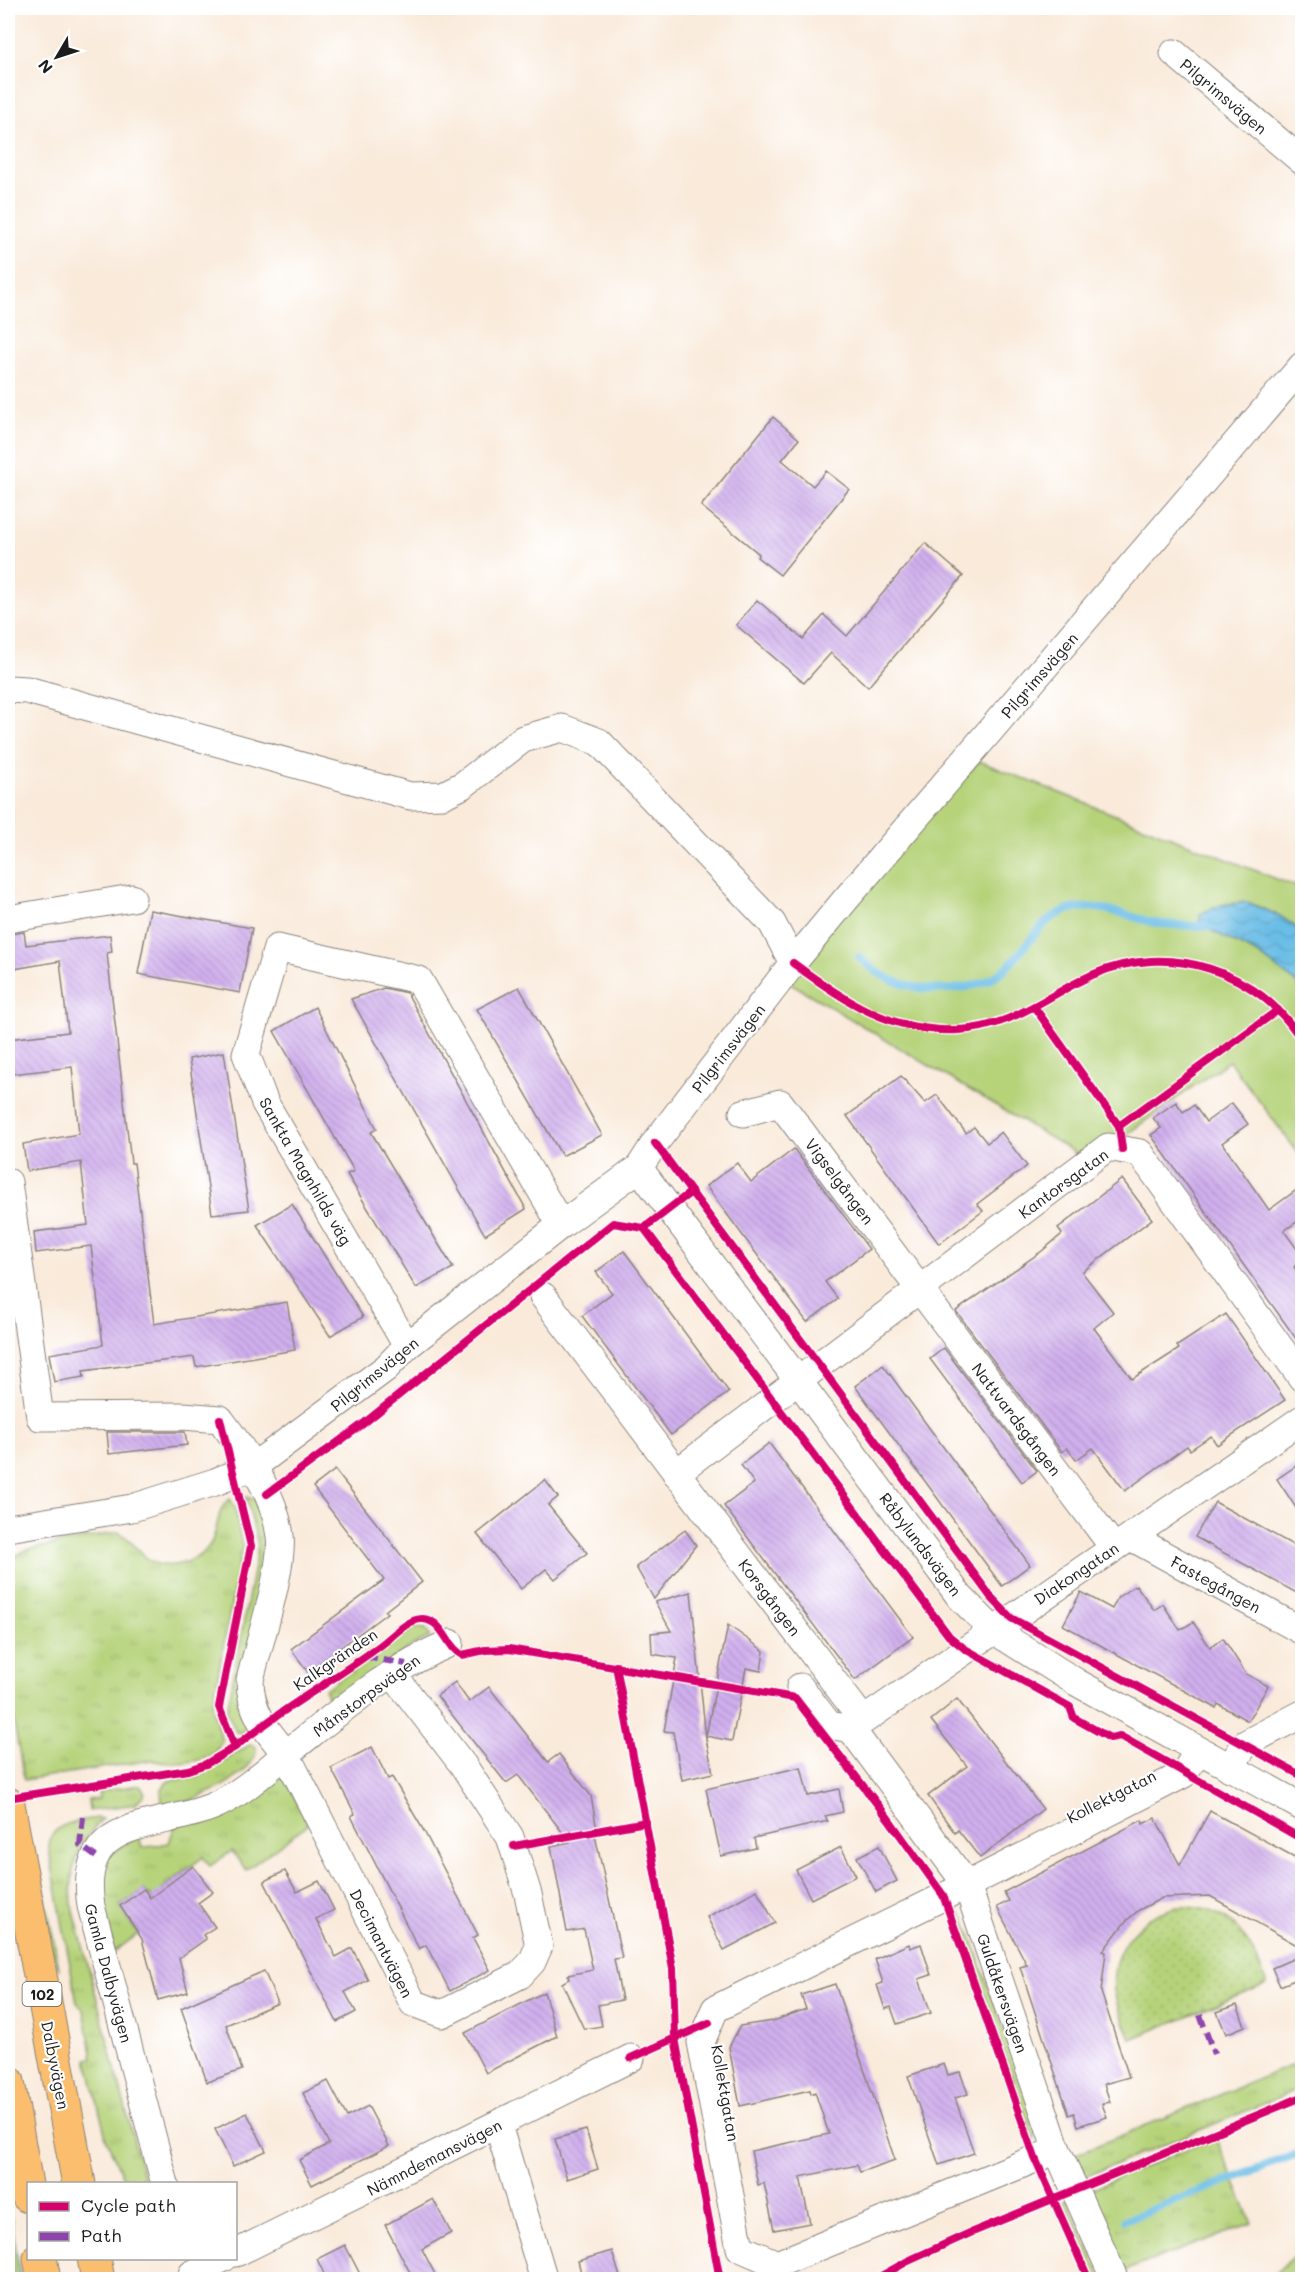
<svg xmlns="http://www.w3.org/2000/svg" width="1310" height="2287" viewBox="0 0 1310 2287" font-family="Mali,sans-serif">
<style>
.grass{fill:url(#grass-tufts);stroke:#69784b;stroke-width:1.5}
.forest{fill:url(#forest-firs);stroke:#566843;stroke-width:1.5}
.park{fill:#b6d37a;stroke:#69784b;stroke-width:1.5}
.garden{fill:url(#garden-dots);stroke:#69784b;stroke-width:1.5}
.water{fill:url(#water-waves);stroke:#436c81;stroke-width:1.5}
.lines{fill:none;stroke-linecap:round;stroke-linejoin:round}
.stream{stroke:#6abde6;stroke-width:8}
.building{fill:url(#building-back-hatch)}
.street-casing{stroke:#8a837b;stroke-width:29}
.primary-casing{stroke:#8a837b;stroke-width:35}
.street{stroke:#fff;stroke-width:27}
.primary{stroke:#fabe6e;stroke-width:33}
.quiet{stroke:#8e44ad;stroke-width:6;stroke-dasharray:12 6;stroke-linecap:butt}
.cycleway-casing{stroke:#fff;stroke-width:11}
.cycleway{stroke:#d6006c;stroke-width:8}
.labels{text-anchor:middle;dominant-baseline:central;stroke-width:4.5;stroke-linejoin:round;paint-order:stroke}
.shield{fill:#fff;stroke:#606060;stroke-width:1.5}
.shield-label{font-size:15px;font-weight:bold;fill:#1c1c1c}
.street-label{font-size:16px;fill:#1c1c1c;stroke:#fff}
</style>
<defs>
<pattern id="grass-tufts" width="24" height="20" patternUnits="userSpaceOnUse" patternTransform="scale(1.5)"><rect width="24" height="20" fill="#b6d37a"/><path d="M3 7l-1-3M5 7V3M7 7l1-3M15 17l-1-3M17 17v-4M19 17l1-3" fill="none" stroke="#9cb569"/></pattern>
<pattern id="forest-firs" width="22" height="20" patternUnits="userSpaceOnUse" patternTransform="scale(1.5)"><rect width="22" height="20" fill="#90b56a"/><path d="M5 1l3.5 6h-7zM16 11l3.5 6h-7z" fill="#759256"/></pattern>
<pattern id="garden-dots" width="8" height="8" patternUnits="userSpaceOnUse" patternTransform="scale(1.5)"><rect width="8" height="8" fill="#b6d37a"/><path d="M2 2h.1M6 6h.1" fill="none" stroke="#9cb569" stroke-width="1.8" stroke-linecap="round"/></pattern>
<pattern id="water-waves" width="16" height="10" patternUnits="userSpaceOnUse" patternTransform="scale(1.5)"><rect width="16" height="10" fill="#6abde6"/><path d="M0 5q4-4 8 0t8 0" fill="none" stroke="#5ba2c5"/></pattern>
<pattern id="building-back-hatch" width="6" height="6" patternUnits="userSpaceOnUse" patternTransform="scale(1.5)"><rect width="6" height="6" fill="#d0afed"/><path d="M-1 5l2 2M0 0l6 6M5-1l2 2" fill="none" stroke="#b296cb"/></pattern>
</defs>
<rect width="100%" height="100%" fill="#fff"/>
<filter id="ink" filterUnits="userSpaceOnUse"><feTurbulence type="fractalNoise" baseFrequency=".0167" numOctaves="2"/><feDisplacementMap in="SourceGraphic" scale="12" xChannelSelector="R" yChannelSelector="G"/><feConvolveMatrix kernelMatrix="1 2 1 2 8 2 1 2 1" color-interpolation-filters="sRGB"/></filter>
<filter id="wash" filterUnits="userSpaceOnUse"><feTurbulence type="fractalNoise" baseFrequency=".008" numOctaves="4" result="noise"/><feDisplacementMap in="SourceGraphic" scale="24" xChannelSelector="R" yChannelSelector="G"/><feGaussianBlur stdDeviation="1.35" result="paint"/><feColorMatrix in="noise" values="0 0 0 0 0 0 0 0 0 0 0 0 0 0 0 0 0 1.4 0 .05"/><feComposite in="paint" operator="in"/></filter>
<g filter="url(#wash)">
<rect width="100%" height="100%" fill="#f9eada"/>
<!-- grass -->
<g class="grass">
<path d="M246 1497 257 1500 267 1519 268 1550 259 1592 249 1726 241 1733 236 1732 227 1711 258 1545Z"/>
<path d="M230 1499 235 1507 242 1547 212 1707 222 1741C220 1744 217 1750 214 1753 199 1764 169 1765 152 1760L24 1780 8 1687V1561L26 1550 118 1532C132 1538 138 1555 153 1562 161 1566 171 1566 180 1564 229 1551 208 1515 230 1499Z"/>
<path d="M414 1628 426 1629 430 1637 413 1645 334 1699 327 1697 325 1689Z"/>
<path d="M251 1744 256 1747C259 1775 190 1804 167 1807L162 1803 161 1791 167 1781 198 1777Z"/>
<path d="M275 1773 287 1782 308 1824 246 1870 232 1851 210 1866 203 1857 163 1888V1910L144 1890 120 1906 138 1934 114 1952 100 1891 109 1856 139 1835 142 1848 169 1843 174 1828Z"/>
<path d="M132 1786H140L145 1793 135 1804 89 1811 88 1800 99 1799 98 1792Z"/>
<path d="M97 1818 102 1819C76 1846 69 1868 72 1904L145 2183H125L106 2138 87 2059 93 2058 84 2010 77 2003 49 1849C49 1822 76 1822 97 1818Z"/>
<path d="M40 1868 59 1970 46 1938 35 1869Z"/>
<path d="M956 1910 965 1919 1038 2130 1034 2141Z"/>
<path d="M1302 2061V2088L1082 2178 1074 2155Z"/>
<path d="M1216 2137 1252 2223 1124 2271 1088 2190Z"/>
<path d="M1067 2200 1102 2279H1094L1062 2208V2202Z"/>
</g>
<!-- forest -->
<path class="forest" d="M8 2201 21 2279H8Z"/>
<!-- park -->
<g class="park">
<path d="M979 761 1302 889V1158L1229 1061 1089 1161 782 978Z"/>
<path d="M1302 2248V2279H1269Z"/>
</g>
<!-- garden -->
<path class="garden" d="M1178 1907C1233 1905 1249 1938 1267 1984L1131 2039C1126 2026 1120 2013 1116 2000 1105 1956 1135 1916 1178 1907Z"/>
<!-- water -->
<path class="water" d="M1247 902 1280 916 1302 932V987L1258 954 1200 925V914L1221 905Z"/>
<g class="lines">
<!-- stream -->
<g class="stream">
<path d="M859 957C869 966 879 975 892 980 925 994 977 994 1005 969 1028 949 1039 916 1072 909 1102 903 1127 917 1156 923 1174 927 1193 924 1211 927"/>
<path d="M1125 2220 1302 2152"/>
</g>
</g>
<g id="blocks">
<!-- building -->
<g class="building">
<path d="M773 417 799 439 782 460 813 486 826 471 849 489 780 575 757 557 759 554 701 506Z"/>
<path d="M925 543 963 576 868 687 831 653 804 683 736 625 757 600 803 639 824 615 847 636Z"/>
<path d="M150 910 252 928 240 993 138 974Z"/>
<path d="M24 932 26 945 110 935 112 952 107 953 131 1163H134L154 1324 287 1302 295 1350 196 1367 194 1357 83 1371 84 1377 54 1382 49 1354 103 1345 91 1246 36 1253 34 1232 88 1225 81 1162 27 1171 23 1144 79 1134 72 1067 12 1074 8 1039 68 1032 60 961 8 970V934Z"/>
<path d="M519 987 602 1135 562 1156 477 1009Z"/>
<path d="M384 988 407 993 526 1209 485 1235 351 999Z"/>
<path d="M315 1007 377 1129 371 1132 453 1268 416 1288 347 1174 354 1171 274 1031Z"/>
<path d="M224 1052 249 1210 212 1214 189 1059Z"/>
<path d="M901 1076 925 1103 937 1095 966 1133 974 1127 987 1143 1001 1132 1027 1166 977 1204 983 1211 939 1244 847 1116Z"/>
<path d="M1176 1102 1183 1112 1194 1105 1206 1122 1232 1103 1248 1124 1222 1143 1269 1210 1302 1186V1218L1284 1231 1302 1256V1260L1294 1267 1302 1279V1347L1151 1135 1161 1128 1153 1118Z"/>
<path d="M794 1149 869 1249 825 1282 838 1299 807 1322 706 1186 737 1163 751 1182Z"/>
<path d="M1122 1179 1152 1219 1082 1272 1113 1312 1094 1328 1132 1379 1179 1349 1177 1346 1226 1314 1285 1400 1217 1445 1211 1436 1190 1450 1187 1446 1125 1491 1093 1448 1076 1460 1067 1448 1062 1452 956 1311 1042 1251 1062 1234 1058 1228Z"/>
<path d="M292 1204 363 1317 330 1336 257 1225Z"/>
<path d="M624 1251 729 1392 671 1435 582 1316 612 1293 596 1272Z"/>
<path d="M944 1348 1037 1471 1022 1482 930 1359Z"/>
<path d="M883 1365 1030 1565 1002 1586 855 1386Z"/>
<path d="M107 1432H185L187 1445 109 1454Z"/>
<path d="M769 1443 913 1637 855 1680 724 1506 754 1483 741 1465Z"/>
<path d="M1302 1462V1517L1277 1479Z"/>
<path d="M335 1470 422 1582 385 1611 387 1613 308 1672 291 1649 384 1580 313 1487Z"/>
<path d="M545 1480 558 1497 548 1505 587 1553 555 1579 546 1569 521 1589 477 1534Z"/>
<path d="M1215 1502 1302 1550V1596L1195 1537Z"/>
<path d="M685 1530 696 1545 654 1599 636 1567Z"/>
<path d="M1136 1585 1154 1610 1163 1604 1180 1630 1193 1622 1210 1647 1223 1638 1246 1674 1268 1686 1248 1721 1218 1704 1216 1708 1063 1625 1081 1592 1112 1609 1118 1597Z"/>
<path d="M691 1592 706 1739 713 1773 682 1780 673 1732 664 1731 677 1658 652 1654 651 1633 671 1631 655 1602Z"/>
<path d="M728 1625 764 1651 761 1671 746 1668 732 1741 706 1736Z"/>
<path d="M455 1682 469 1702 489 1687 548 1762 559 1754 591 1796 597 1830 594 1831 622 1958 614 1959 622 2000 598 2005 602 2026 584 2029 562 1983 569 1979 568 1975 593 1970 584 1929 567 1932 551 1846 570 1842 518 1775 506 1783 437 1696Z"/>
<path d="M957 1699 1043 1809 980 1858 958 1830 955 1833 928 1796 967 1766 931 1720Z"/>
<path d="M372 1747 388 1779 392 1777 424 1831 478 1935 473 1938 490 1970 450 1991 426 1945 419 1949 351 1816 355 1814 331 1768Z"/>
<path d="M801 1767 808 1796 839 1789 843 1812 825 1816 828 1821 754 1838 756 1848 721 1856 706 1789Z"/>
<path d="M1210 1811 1302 1861V1948L1210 1896 1162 1898 1139 1910 1126 1921 1103 1951 1106 1952 1101 1992 1129 2077 1104 2084 1110 2102 1102 2104 1107 2117 1078 2126 1074 2113 1069 2115 1020 1967 1027 1965 997 1907 1009 1901 1004 1892 1142 1820 1143 1824 1155 1818 1180 1865Z"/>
<path d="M879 1846 897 1881 876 1892 857 1857Z"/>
<path d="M841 1847 856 1876 811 1899 796 1870Z"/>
<path d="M193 1866 213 1892 198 1903 215 1927 203 1935 206 1939 179 1958 188 1992 158 2000 142 1939 120 1906 144 1889 150 1898Z"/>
<path d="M285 1871 297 1892 319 1881 334 1910 316 1919 336 1957 352 1948 368 1980 345 1992 356 2012 337 2022 264 1881Z"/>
<path d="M757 1890 775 1923 724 1950 707 1917Z"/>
<path d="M909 1944 910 1948 921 1944 931 1975 919 1979 931 2013 897 2024 891 2007 885 2009 877 1985 883 1983 875 1959Z"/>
<path d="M1302 1955V1977L1280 1986 1272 1968Z"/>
<path d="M264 1971 278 2003 226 2025 242 2070 207 2082 181 2008Z"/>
<path d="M835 1984 895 2160 860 2172 857 2165 800 2177 810 2223 774 2230 764 2183 758 2185 751 2151 829 2134 815 2092 811 2094 810 2090 740 2106 729 2047 740 2026 773 2021 806 2009 801 1995Z"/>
<path d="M544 1992 557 2036 486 2073 465 2033Z"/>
<path d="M1237 2005 1245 2026 1226 2034 1217 2012Z"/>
<path d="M944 2064 948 2075 960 2072 968 2094 955 2098 974 2153 939 2165 908 2076Z"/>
<path d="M328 2081 347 2117 368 2106 389 2146 312 2185 299 2160 329 2144 303 2093Z"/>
<path d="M247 2113 266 2151 233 2166 215 2129Z"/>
<path d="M586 2130 598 2169 567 2179 555 2139Z"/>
<path d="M433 2199 451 2233 422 2249 438 2280H414L385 2225Z"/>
<path d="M345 2245 363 2280H327L317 2259Z"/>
<path d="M612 2251 621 2280H583L578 2261Z"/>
</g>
</g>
</g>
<g filter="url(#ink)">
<use href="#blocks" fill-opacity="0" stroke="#8a837b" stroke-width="1.5"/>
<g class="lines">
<defs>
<g id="street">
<path d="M1174 53 1302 161"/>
<path d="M8 689 27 690 410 796 443 795 463 785 523 739 562 728 599 742 772 923 793 963"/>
<path d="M8 919 132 898"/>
<path d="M743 1113 780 1103 1114 1548"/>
<path d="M639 1168 960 1597 993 1630 1076 1682 1302 1807"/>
<path d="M8 1182 40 1417 183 1416 220 1419C246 1454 274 1491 280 1536 284 1567 258 1646 250 1680 250 1712 267 1731 286 1754 263 1773 239 1796 211 1807 154 1830 77 1815 91 1906L165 2184"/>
<path d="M543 1296 863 1720"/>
<path d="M407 1346 265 1103 246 1054 277 948 419 980 561 1225"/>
<path d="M676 1473 1108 1147 1140 1153 1302 1378"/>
<path d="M8 1528 132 1508 215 1482 254 1466 386 1368 407 1346 561 1225 639 1168 655 1143 793 963 846 899 1302 366"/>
<path d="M1131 1537 1302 1631"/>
<path d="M392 1673 463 1765 510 1837 528 1894 539 1946 532 1962 520 1975 442 2014 413 2003 286 1754C338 1713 389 1668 450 1643"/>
<path d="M800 1687 829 1725 851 1729"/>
<path d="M851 1729 967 1885 1057 2150 1115 2280"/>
<path d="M851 1729 1302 1419"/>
<path d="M1230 1768 1245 1744 1302 1714"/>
<path d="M498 2125 544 2280"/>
<path d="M1057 2150 777 2264 740 2248 701 2042 715 2009 967 1885 1184 1774 1198 1750"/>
<path d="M236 2253 631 2058"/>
<path d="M192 2274 224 2258"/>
</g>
<g id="primary">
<path d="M8 1804 79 2184"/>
<path d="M8 2082 28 2196"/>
<path d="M40 2258 44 2280"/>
<path d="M94 2258 98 2280"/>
</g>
</defs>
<!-- street casing -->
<use href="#street" class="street-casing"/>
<!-- primary casing -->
<use href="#primary" class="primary-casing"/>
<!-- street -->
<use href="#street" class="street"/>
<!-- primary -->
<use href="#primary" class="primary"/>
<!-- quiet -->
<g class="quiet">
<path d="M365 1657 406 1664"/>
<path d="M83 1817 80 1845 96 1857"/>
<path d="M1200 2015 1214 2054"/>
</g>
<defs>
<g id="cycleway">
<path d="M793 963C844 1001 892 1033 958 1030 1011 1028 1046 996 1092 975 1168 941 1259 970 1302 1041"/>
<path d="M1035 1008 1119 1126"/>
<path d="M655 1143 991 1597 1011 1618 1302 1776"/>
<path d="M1122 1149 1119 1126 1278 1010"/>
<path d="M644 1228 949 1636 965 1649 1070 1707 1074 1718 1110 1738 1120 1736 1302 1839"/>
<path d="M267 1494 363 1424 613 1223 644 1228 691 1192"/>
<path d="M616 1666 673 1968 675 2038 720 2280"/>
<path d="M235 1747C281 1709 333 1681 381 1645 392 1637 409 1618 423 1619 444 1621 446 1647 462 1655L485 1650 509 1649 795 1698 888 1818 943 1895 1035 2158 1089 2280"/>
<path d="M8 1798 188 1770 206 1764 235 1747 219 1707 251 1546 220 1419"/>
<path d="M514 1846 646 1822"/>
<path d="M631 2058 709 2023"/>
<path d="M874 2280 908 2261 970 2233 1302 2097"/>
</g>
</defs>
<!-- cycleway casing -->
<use href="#cycleway" class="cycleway-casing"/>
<!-- cycleway -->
<use href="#cycleway" class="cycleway"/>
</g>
</g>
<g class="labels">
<!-- shield labels -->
<rect class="shield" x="22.5" y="1982" width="39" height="24" rx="4.5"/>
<g class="shield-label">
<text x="42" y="1994">102</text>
</g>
<!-- street labels -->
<g class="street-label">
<text transform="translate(1224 96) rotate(40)">Pilgrimsvägen</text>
<text transform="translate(1039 675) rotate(-49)">Pilgrimsvägen</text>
<text transform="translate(728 1048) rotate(-52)">Pilgrimsvägen</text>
<text transform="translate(306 1171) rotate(60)">Sankta Magnhilds väg</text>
<text transform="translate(840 1181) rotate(53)">Vigselgången</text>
<text transform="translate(1063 1183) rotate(-36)">Kantorsgatan</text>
<text transform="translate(374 1374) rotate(-39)">Pilgrimsvägen</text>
<text transform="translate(1017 1419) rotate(53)">Nattvardsgången</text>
<text transform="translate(921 1544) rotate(53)">Råbylundsvägen</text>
<text transform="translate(1076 1573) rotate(-34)">Diakongatan</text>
<text transform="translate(1216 1584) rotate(29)">Fastegången</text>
<text transform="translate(770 1597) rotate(53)">Korsgången</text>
<text transform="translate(335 1659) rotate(-34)">Kalkgränden</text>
<text transform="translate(366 1695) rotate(-36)">Månstorpsvägen</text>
<text transform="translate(1111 1796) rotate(-27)">Kollektgatan</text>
<text transform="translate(382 1943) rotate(63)">Decimantvägen</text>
<text transform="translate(109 1973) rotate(75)">Gamla Dalbyvägen</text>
<text transform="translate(1003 1993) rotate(71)">Guldåkersvägen</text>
<text transform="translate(56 2065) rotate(79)">Dalbyvägen</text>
<text transform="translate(726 2093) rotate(80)">Kollektgatan</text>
<text transform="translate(434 2157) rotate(-27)">Nämndemansvägen</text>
</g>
</g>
<!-- margin -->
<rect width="1310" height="2287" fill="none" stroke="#fff" stroke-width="30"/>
<!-- legend -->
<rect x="27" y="2182" width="210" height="78" fill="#ffffff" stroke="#a4a4a4" stroke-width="1.5"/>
<rect x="39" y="2202" width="30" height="9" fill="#d6006c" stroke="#a4a4a4" stroke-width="1.5"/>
<text x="81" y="2212" font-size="18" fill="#1c1c1c">Cycle path</text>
<rect x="39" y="2232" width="30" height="9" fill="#8e44ad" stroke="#a4a4a4" stroke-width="1.5"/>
<text x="81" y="2242" font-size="18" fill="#1c1c1c">Path</text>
<!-- north arrow -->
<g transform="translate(57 57) rotate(231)" stroke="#ffffff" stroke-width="4.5" paint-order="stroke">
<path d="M0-4.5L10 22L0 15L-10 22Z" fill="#1c1c1c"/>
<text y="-9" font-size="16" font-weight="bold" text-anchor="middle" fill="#1c1c1c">N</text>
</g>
</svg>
